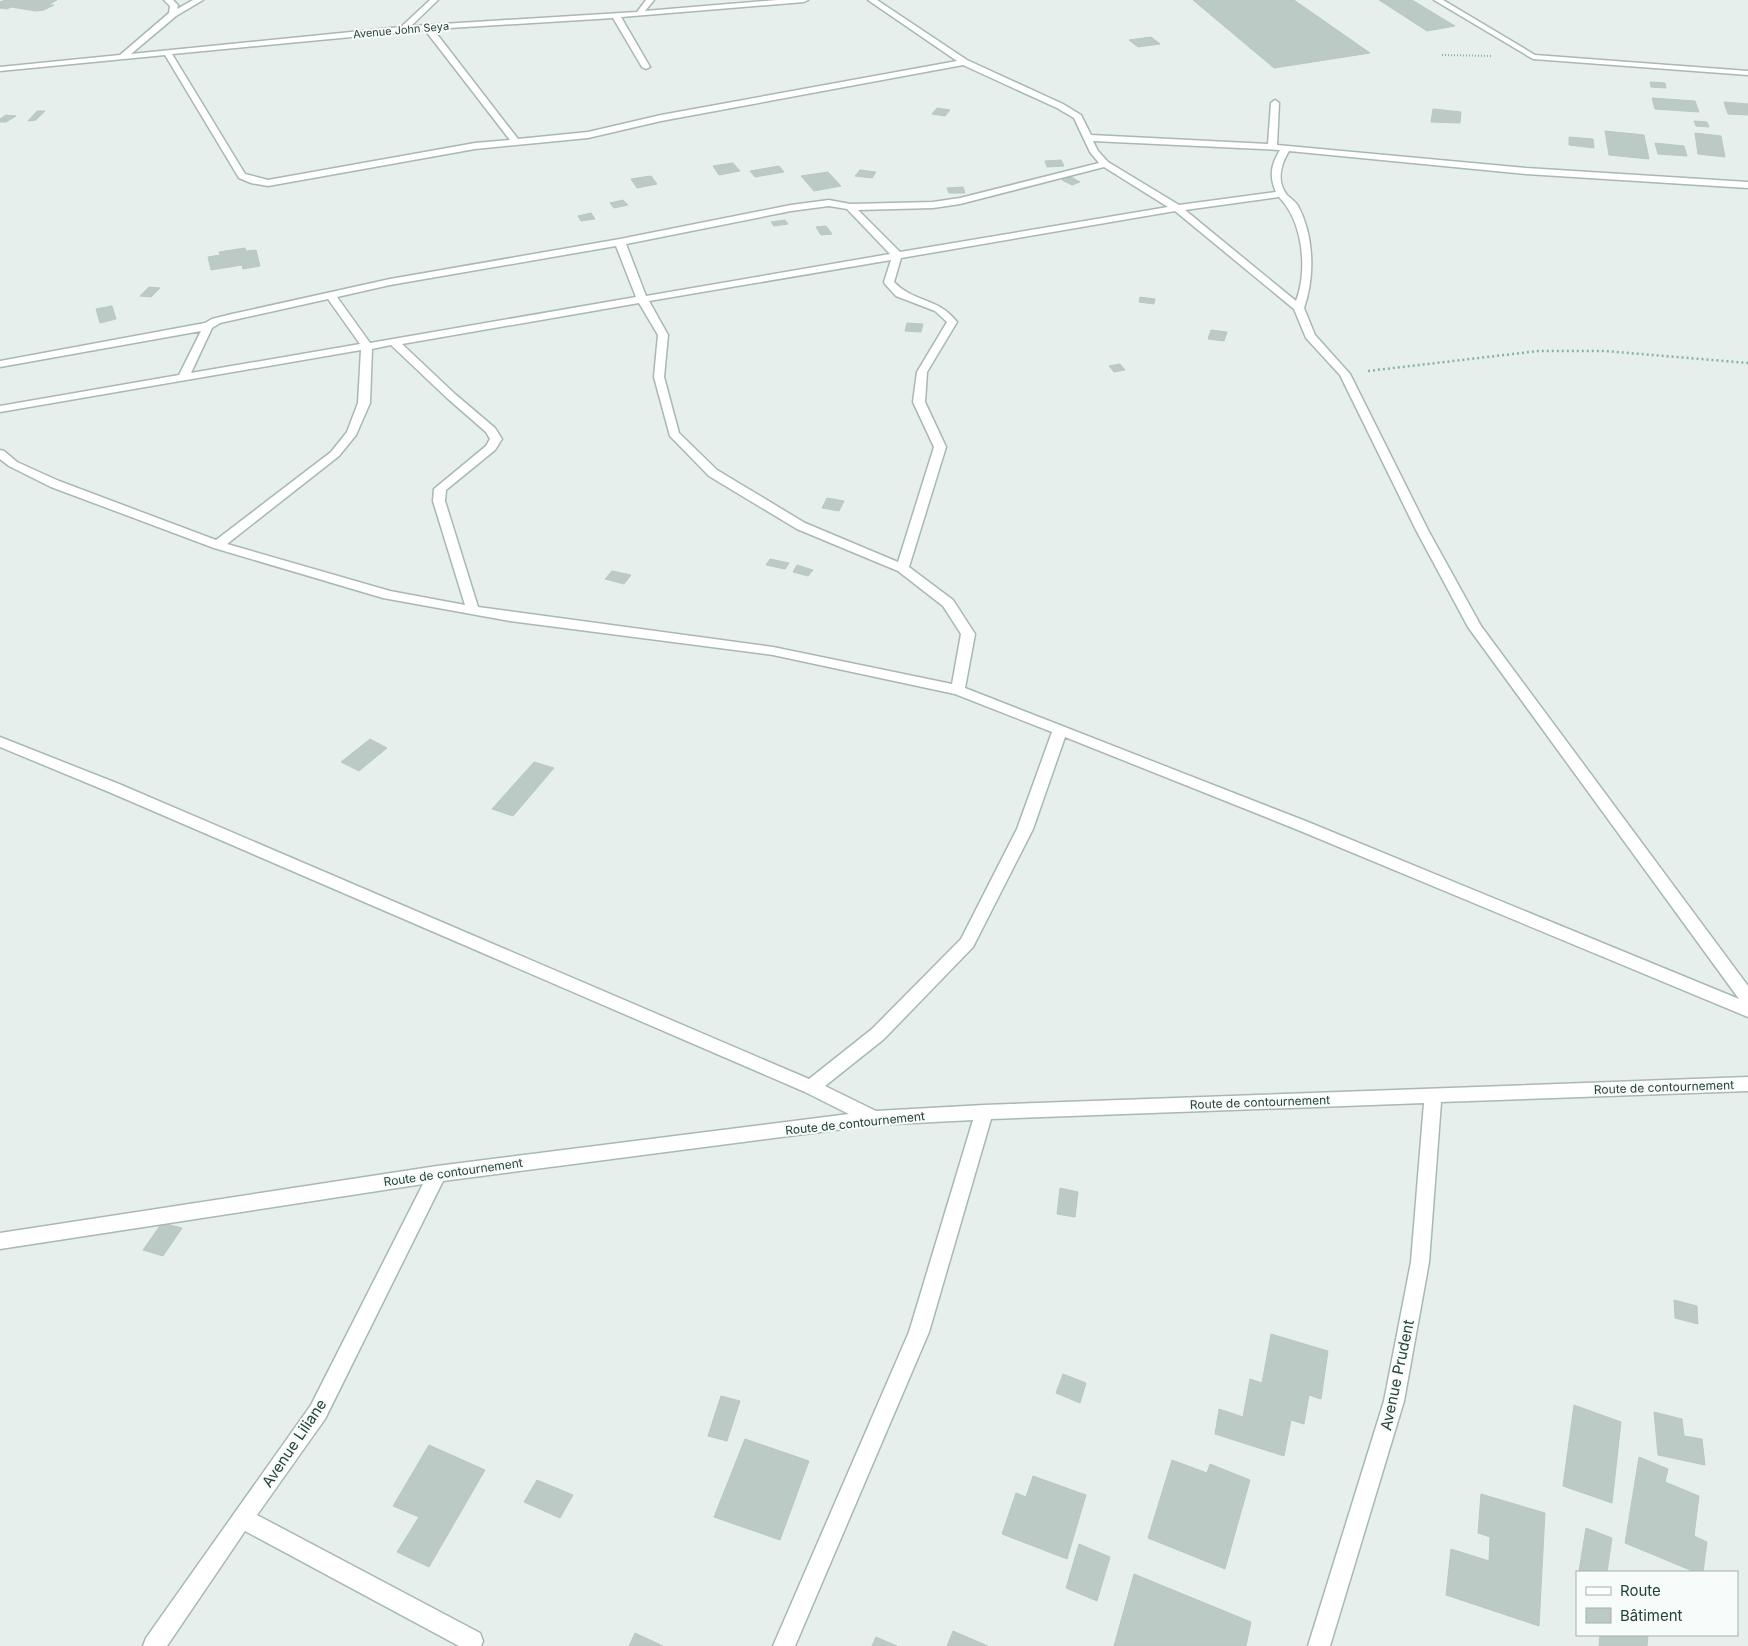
<svg xmlns="http://www.w3.org/2000/svg" width="1748" height="1646" viewBox="0 0 1748 1646" font-family="Inter,sans-serif">
<style>
.building{fill:#bbcac4;stroke:#b8c9c2}
.lines{fill:none;stroke-linecap:round;stroke-linejoin:round}
.minor-casing{stroke:#a8b8b2;stroke-width:3}
.path-far1{stroke:#86b3a5;stroke-width:2;stroke-dasharray:1 2;stroke-linecap:butt}
.path{stroke:#86b3a5;stroke-width:2.5;stroke-dasharray:2 3;stroke-linecap:butt}
.minor{fill:#fff;fill-rule:evenodd}
.labels{text-anchor:middle;dominant-baseline:central;stroke-width:4;stroke-linejoin:round;paint-order:stroke}
.far-street-label{font-size:11px;fill:#24423a;stroke:#f7fbf9}
.street-label{font-size:12px;fill:#24423a;stroke:#f7fbf9}
.near-street-label{font-size:15px;fill:#24423a;stroke:#f7fbf9}
</style>
<rect width="100%" height="100%" fill="#e6efeb"/>
<!-- building -->
<g class="building">
<path d="M5 0H57L48 5H54L44 10 36 11 11 7 7 9 0 8V2Z"/>
<path d="M1193 0H1294L1370 53 1274 68Z"/>
<path d="M1379 0H1412L1455 26 1427 31Z"/>
<path d="M1151 37 1160 44 1138 47 1129 40Z"/>
<path d="M1650 82 1665 83 1666 88 1651 87Z"/>
<path d="M1652 98 1695 101 1699 112 1655 109Z"/>
<path d="M1724 102 1748 104V115L1728 114Z"/>
<path d="M937 108 950 110 945 116 932 114Z"/>
<path d="M1433 109 1461 112 1460 123 1431 122Z"/>
<path d="M37 111H45L36 120 28 121Z"/>
<path d="M6 115 16 116 6 122H0V119Z"/>
<path d="M1694 121 1707 122 1709 127 1696 126Z"/>
<path d="M1605 131 1644 135 1649 159 1609 155Z"/>
<path d="M1695 133 1721 136 1725 157 1698 154Z"/>
<path d="M1569 137 1593 139 1594 148 1569 145Z"/>
<path d="M1655 143 1684 146 1687 156 1658 154Z"/>
<path d="M1061 160 1064 166 1047 167 1045 161Z"/>
<path d="M733 163 740 171 719 175 713 166Z"/>
<path d="M779 166 784 172 755 177 750 171Z"/>
<path d="M860 170 876 172 872 178 855 176Z"/>
<path d="M828 172 841 186 814 191 801 176Z"/>
<path d="M651 176 657 184 637 188 631 179Z"/>
<path d="M1071 177 1080 182 1072 185 1062 180Z"/>
<path d="M963 187 965 193H949L947 188Z"/>
<path d="M623 200 628 205 614 208 610 203Z"/>
<path d="M591 213 595 219 581 221 578 216Z"/>
<path d="M785 220 788 224 774 226 771 222Z"/>
<path d="M826 226 832 234 821 235 816 227Z"/>
<path d="M245 248 246 251 256 250 260 266 243 269 242 265 211 270 208 257 220 255 219 252Z"/>
<path d="M149 287 160 288 151 297 140 296Z"/>
<path d="M1140 297 1155 299 1154 304 1139 302Z"/>
<path d="M112 306 116 319 100 323 96 309Z"/>
<path d="M907 323 923 324 921 332 905 331Z"/>
<path d="M1211 330 1227 332 1224 341 1208 339Z"/>
<path d="M1120 364 1125 370 1114 372 1109 366Z"/>
<path d="M827 498 844 501 839 511 822 508Z"/>
<path d="M770 559 789 563 785 569 766 565Z"/>
<path d="M797 565 813 570 808 576 793 572Z"/>
<path d="M612 571 631 575 624 584 605 579Z"/>
<path d="M370 739 387 748 359 771 341 762Z"/>
<path d="M534 762 554 768 513 816 492 809Z"/>
<path d="M1060 1188 1078 1192 1075 1217 1057 1214Z"/>
<path d="M162 1223 182 1228 163 1256 143 1250Z"/>
<path d="M1674 1300 1697 1306 1698 1324 1675 1318Z"/>
<path d="M1271 1334 1328 1351 1321 1399 1309 1395 1304 1424 1291 1420 1284 1456 1215 1434 1219 1409 1243 1417 1250 1379 1262 1383Z"/>
<path d="M1063 1374 1086 1383 1080 1403 1056 1393Z"/>
<path d="M721 1396 740 1401 727 1441 708 1436Z"/>
<path d="M1574 1405 1621 1422 1612 1503 1563 1486Z"/>
<path d="M1654 1412 1682 1419 1684 1436 1702 1439 1705 1465 1658 1455Z"/>
<path d="M745 1439 809 1461 780 1540 714 1517Z"/>
<path d="M429 1445 485 1470 429 1567 397 1552 419 1517 393 1506Z"/>
<path d="M1639 1457 1668 1469 1665 1482 1699 1496 1694 1536 1707 1542 1703 1572H1695L1625 1543Z"/>
<path d="M1172 1460 1207 1473 1210 1464 1250 1480 1225 1569 1148 1538Z"/>
<path d="M1033 1476 1086 1495 1067 1559 1002 1534 1016 1493 1026 1497Z"/>
<path d="M537 1480 573 1495 560 1518 524 1502Z"/>
<path d="M1481 1494 1545 1513 1539 1626 1446 1595 1451 1549 1489 1561 1490 1537 1478 1533Z"/>
<path d="M1586 1528 1612 1538 1607 1572 1579 1571Z"/>
<path d="M1079 1544 1110 1557 1097 1601 1066 1588Z"/>
<path d="M1134 1574 1251 1622 1246 1646H1114Z"/>
<path d="M953 1631 988 1646H947Z"/>
<path d="M635 1633 663 1646H629Z"/>
<path d="M1600 1635H1648L1647 1646H1599Z"/>
<path d="M876 1637 897 1646H872Z"/>
</g>
<g class="lines">
<defs>
<g id="minor">
<path d="M164 0H173L178 5 177 9 193 0H203L176 16 131 54 401 27 430 0H438L411 26 637 12 646 0H654L645 11 777 0H808L804 2 621 17 650 67 646 69 642 67 613 18 433 29 518 139 588 132 661 115 957 61 868 0H877L967 60 1063 104 1081 115 1091 135 1268 144 1271 103 1275 100 1279 103 1277 145 1526 168 1748 182V188L1526 174 1289 151C1281 164 1276 181 1287 195 1290 198 1295 201 1298 206 1314 235 1315 277 1304 308L1315 335 1350 374 1428 530 1481 626 1748 986V1017L1298 830 1065 737 1033 829 973 947 884 1039 825 1086 876 1111 984 1105 1748 1077V1091L1441 1102 1429 1262 1404 1401 1330 1646H1308L1384 1401 1411 1262 1424 1103 991 1119 929 1332 795 1646H773L909 1332 973 1120 874 1125 443 1181 325 1419 257 1515 480 1633 483 1641 481 1646H459L245 1531 167 1646H143L146 1638 311 1405 423 1184 0 1249V1233L437 1166 849 1114 805 1092 109 792 0 747V737L119 784 809 1079 872 1029 961 939 1017 829 1052 732 955 694 773 655 510 621 383 598 214 548 51 487 9 466 0 459V450L4 451 17 462 59 481 216 540 331 452 347 432 358 403 361 350 0 412V406L179 375 201 331 0 367V361L205 323 212 319 232 314 390 279 620 239 791 205 829 200 850 204 933 202 960 198 1099 163 1090 152 1074 118 1057 108 963 65 661 121 588 138 475 149 268 186 251 183 239 178 165 55 0 71V67L120 55 169 13 170 6ZM425 30 510 140 475 143 268 180 245 174 172 54ZM1093 141 1280 150C1271 165 1269 176 1276 192L1179 205 1108 162 1098 151ZM1104 167 1168 207 900 252 858 210 933 208 960 204ZM1279 197C1303 221 1308 270 1296 301L1185 210ZM829 206 847 209 890 254 646 296 626 244 791 211ZM1175 211 1294 309 1306 338 1340 375 1416 530 1468 627 1739 999 1308 822 965 688 975 634 953 600 909 567 946 447 925 402 927 372 957 322C938 297 914 303 894 282L901 258ZM616 246 636 297 370 343 337 297 390 285ZM891 260 884 282 885 284 896 296 935 311 947 322 917 372 913 402 934 447 898 562 805 523 717 470 679 433 664 377 668 335 649 301ZM328 299 360 344 191 373 212 328 220 323ZM639 303 658 335 654 377 670 436 709 476 797 529 898 571 943 606 961 634 952 684 773 647 478 607 445 501 446 490 495 450 502 439 495 428 455 394 402 344ZM391 345 447 398 486 432 490 439 486 446 434 489 433 501 465 605 390 591 227 544 339 456 356 435 370 403 372 349Z"/>
<path d="M1434 0H1443L1535 55 1748 71V75L1533 59Z"/>
</g>
</defs>
<!-- minor casing -->
<use href="#minor" class="minor-casing"/>
<!-- path-far1 -->
<path class="path-far1" d="M1442 55 1493 56"/>
<!-- path -->
<path class="path" d="M1368 371 1538 351H1605L1748 363"/>
<!-- minor -->
<use href="#minor" class="minor"/>
</g>
<g class="labels">
<!-- far-street labels -->
<g class="far-street-label">
<text transform="translate(401 30) rotate(-5)">Avenue John Seya</text>
</g>
<!-- street labels -->
<g class="street-label">
<text transform="translate(1664 1087) rotate(-2)">Route de contournement</text>
<text transform="translate(1260 1102) rotate(-2)">Route de contournement</text>
<text transform="translate(855 1123) rotate(-6)">Route de contournement</text>
<text transform="translate(453 1172) rotate(-8)">Route de contournement</text>
</g>
<!-- near-street labels -->
<g class="near-street-label">
<text transform="translate(1397 1375) rotate(-78)">Avenue Prudent</text>
<text transform="translate(294 1443) rotate(-56)">Avenue Liliane</text>
</g>
</g>
<!-- legend -->
<rect x="1576" y="1571" width="162" height="65" fill="#f7fbf9" stroke="#a3b1ad"/>
<rect x="1586" y="1587" width="25" height="8" fill="#ffffff" stroke="#a3b1ad"/>
<text x="1620" y="1596" font-size="15" fill="#24423a">Route</text>
<rect x="1586" y="1608" width="25" height="15" fill="#bbcac4" stroke="#a3b1ad"/>
<text x="1620" y="1621" font-size="15" fill="#24423a">Bâtiment</text>
</svg>
